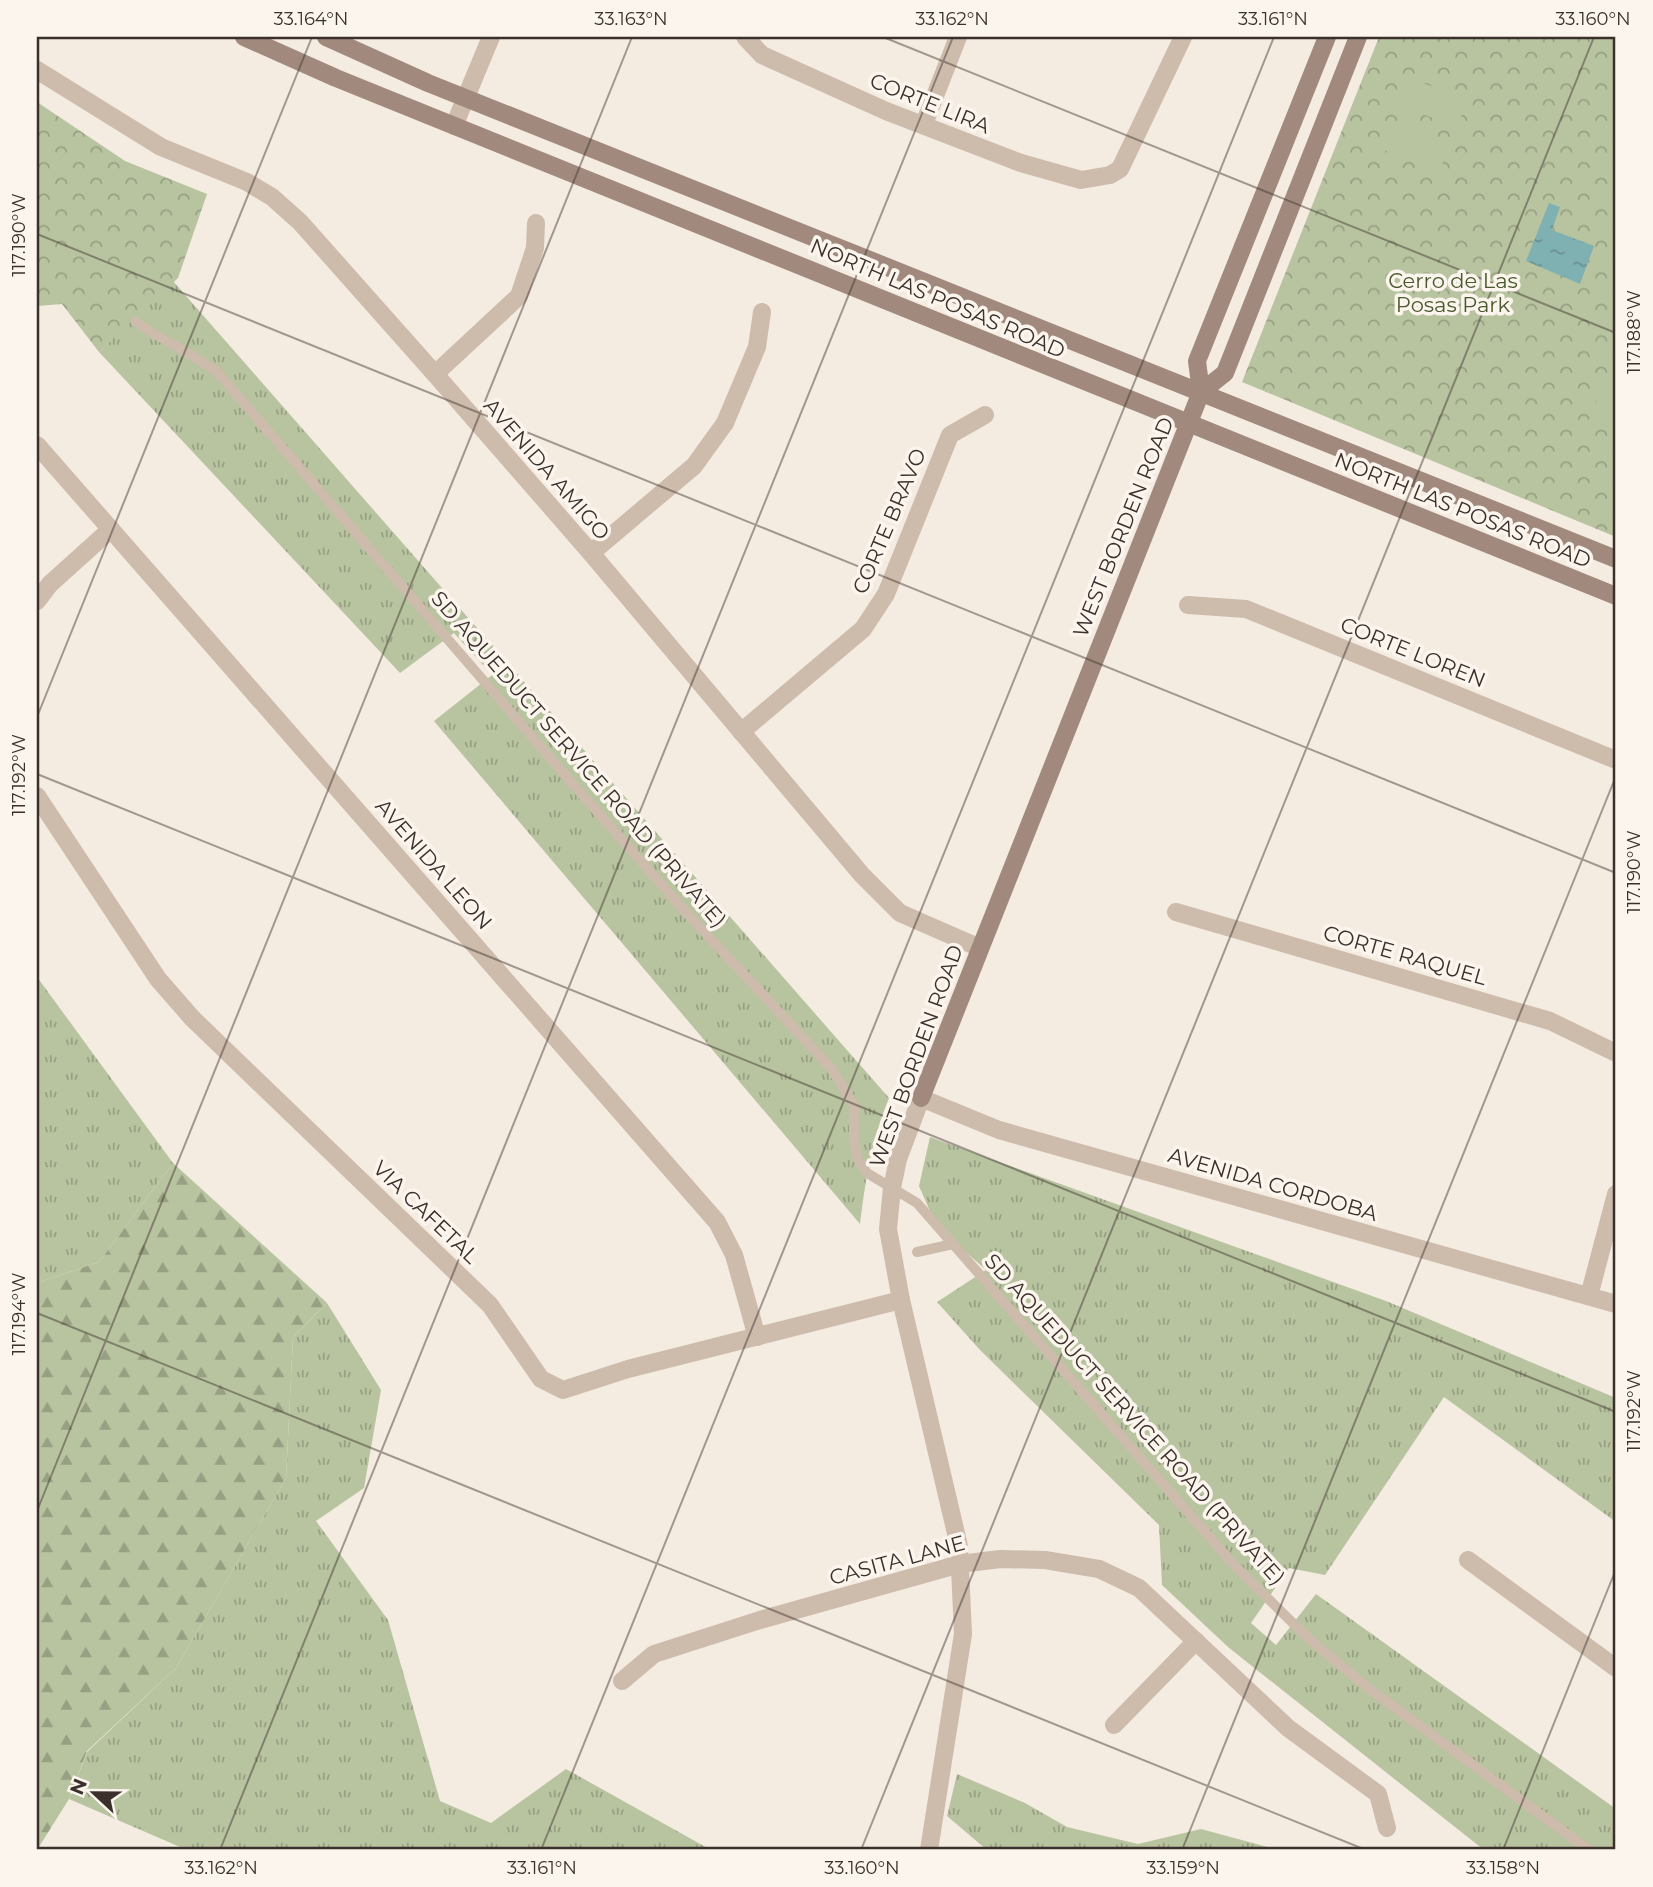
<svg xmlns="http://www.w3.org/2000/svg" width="1653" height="1887" viewBox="0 0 1653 1887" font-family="Montserrat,sans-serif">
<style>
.grass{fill:url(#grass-tufts)}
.forest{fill:url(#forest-firs)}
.park{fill:url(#park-crowns)}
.pitch{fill:#b8c4a0}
.water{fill:url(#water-ripples)}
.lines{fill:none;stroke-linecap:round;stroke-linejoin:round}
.lane{stroke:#cdbbac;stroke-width:10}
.street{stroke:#cdbbac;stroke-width:18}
.secondary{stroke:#a18a7d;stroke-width:18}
.ticks{fill:none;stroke:#3b302b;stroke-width:2;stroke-opacity:0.45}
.labels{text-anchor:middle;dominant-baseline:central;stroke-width:7;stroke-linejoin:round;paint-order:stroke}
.street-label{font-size:21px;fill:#3b302b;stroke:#fbf5ee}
.park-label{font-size:21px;fill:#4a5a2e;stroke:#fbf5ee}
.neatline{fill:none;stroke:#3b302b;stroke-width:2.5}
.ticks-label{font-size:18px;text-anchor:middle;fill:#3b302b}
</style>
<defs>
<pattern id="grass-tufts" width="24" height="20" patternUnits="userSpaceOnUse" patternTransform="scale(1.75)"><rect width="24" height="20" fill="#b8c4a0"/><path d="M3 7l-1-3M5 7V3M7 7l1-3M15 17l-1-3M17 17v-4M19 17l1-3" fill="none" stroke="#97a083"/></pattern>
<pattern id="forest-firs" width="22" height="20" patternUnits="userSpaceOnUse" patternTransform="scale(1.75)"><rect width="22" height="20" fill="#b8c4a0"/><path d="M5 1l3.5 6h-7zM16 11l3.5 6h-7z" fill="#97a083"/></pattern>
<pattern id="park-crowns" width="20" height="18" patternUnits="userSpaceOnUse" patternTransform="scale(1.75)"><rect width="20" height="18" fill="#b8c4a0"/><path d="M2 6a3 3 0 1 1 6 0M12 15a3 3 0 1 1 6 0" fill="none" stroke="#97a083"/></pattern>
<pattern id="water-ripples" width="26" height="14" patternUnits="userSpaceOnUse" patternTransform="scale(1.75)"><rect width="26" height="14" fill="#7fb0b2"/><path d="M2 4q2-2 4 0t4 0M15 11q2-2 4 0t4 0" fill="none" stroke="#699091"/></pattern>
</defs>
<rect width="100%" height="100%" fill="#f4ebe1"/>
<!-- grass -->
<g class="grass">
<path d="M172 280 889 1098C871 1142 866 1177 860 1224L434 721 492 675 454 633 400 673 99 352Z"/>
<path d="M37 977 173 1163 99 1262 37 1283Z"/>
<path d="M930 1137 1386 1301 1616 1398V1522L1444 1397 1325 1575 1289 1568 1251 1623 1276 1645 1316 1594 1616 1809V1850H1484L1228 1647 1162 1585 1159 1525 980 1350 937 1302 986 1270 936 1225 919 1186Z"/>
<path d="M327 1303 381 1390 364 1488 316 1521 388 1620 440 1801 491 1823 566 1769 711 1850H187L69 1799 87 1752 176 1668 286 1478 293 1337Z"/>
<path d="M957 1774 1025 1803 1067 1827 1138 1844 1201 1829 1278 1850H987L947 1816Z"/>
</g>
<!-- forest -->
<path class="forest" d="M173 1163 327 1303 293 1337 286 1478 176 1668 87 1751 69 1799 37 1850V1283L99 1262Z"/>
<!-- park -->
<g class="park">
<path d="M1379 37H1616V537L1242 382Z"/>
<path d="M37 102 125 161 207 194 178 278 99 352 62 304 37 306Z"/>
</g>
<!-- pitch -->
<g class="pitch">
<path d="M1407 77 1467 100 1457 127 1396 104Z"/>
<path d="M1389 122 1450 145 1439 172 1379 148Z"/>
<path d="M1616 352V428L1588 422Z"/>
</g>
<!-- water -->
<path class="water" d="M1549 203 1560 207 1552 230 1594 246 1580 284 1526 261Z"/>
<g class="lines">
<!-- lane -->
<g class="lane">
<path d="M136 322C162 340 191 353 217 372L558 767 682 908 831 1068 854 1105V1141L858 1159 863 1167 867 1173 917 1203 1234 1565 1309 1639 1368 1688 1589 1850"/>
<path d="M917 1252 953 1244"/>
</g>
<!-- street -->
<g class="street">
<path d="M745 37 762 55 886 111 1021 163 1081 180 1110 175 1120 169 1183 37"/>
<path d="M37 70 161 147 247 182 272 197 300 222 435 374 591 553 862 875 900 913 980 948"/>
<path d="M924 124 958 37"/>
<path d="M454 126 491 37"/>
<path d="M435 374 519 296 535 248 536 223"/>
<path d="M37 445 717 1222 734 1255 757 1337"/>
<path d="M591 553 694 466 725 423 757 347 762 312"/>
<path d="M37 601 50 584 111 529"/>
<path d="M1188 605 1246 609 1616 760"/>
<path d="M741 732 863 629 886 594 950 435 985 415"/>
<path d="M37 796 158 979 192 1018 490 1305 541 1379 563 1390 628 1369 901 1300"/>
<path d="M1176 912 1550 1021 1616 1053"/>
<path d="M1589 1296 1616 1194"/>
<path d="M1468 1560 1616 1668"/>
<path d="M622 1681 654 1654 760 1620 960 1564 1000 1559 1045 1560 1099 1569 1139 1588 1288 1728 1378 1794 1387 1828"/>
<path d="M1114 1725 1196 1641"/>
<path d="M929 1850 963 1634 959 1546 901 1300 888 1229 892 1188 898 1159 921 1098 999 1130 1616 1304"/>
</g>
<!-- secondary -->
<g class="secondary">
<path d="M244 37 336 78 1616 596"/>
<path d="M326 37 428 83 1616 559"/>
<path d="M1201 392 1197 361 1327 37"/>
<path d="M921 1098 1201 392 1225 373 1358 37"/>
</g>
</g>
<!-- ticks -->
<path class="ticks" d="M883 37 1616 333M37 234 1616 873M37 717 312 37M37 774 1616 1412M37 1313 1366 1850M37 1511 632 37M220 1850 953 37M541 1850 1274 37M861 1850 1594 37M1182 1850 1616 776M1503 1850 1616 1569"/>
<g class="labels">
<!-- street labels -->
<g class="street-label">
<text transform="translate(930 103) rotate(22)">CORTE LIRA</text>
<text transform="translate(938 298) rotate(23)">NORTH LAS POSAS ROAD</text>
<text transform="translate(547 469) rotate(49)">AVENIDA AMIGO</text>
<text transform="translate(1463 510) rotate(22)">NORTH LAS POSAS ROAD</text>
<text transform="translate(889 521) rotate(-67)">CORTE BRAVO</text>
<text transform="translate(1123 527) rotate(-68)">WEST BORDEN ROAD</text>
<text transform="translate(1413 652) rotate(22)">CORTE LOREN</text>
<text transform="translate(579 759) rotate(49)">SD AQUEDUCT SERVICE ROAD (PRIVATE)</text>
<text transform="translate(434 864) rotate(49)">AVENIDA LEON</text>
<text transform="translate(1405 955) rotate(16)">CORTE RAQUEL</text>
<text transform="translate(916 1056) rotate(-70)">WEST BORDEN ROAD</text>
<text transform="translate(1273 1184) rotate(16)">AVENIDA CORDOBA</text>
<text transform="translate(426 1212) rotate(44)">VIA CAFETAL</text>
<text transform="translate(1135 1419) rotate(48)">SD AQUEDUCT SERVICE ROAD (PRIVATE)</text>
<text transform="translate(897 1560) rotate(-15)">CASITA LANE</text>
</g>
<!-- park labels -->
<g class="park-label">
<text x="1453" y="280">Cerro de Las<tspan x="1453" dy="24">Posas Park</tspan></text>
</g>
</g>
<!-- border -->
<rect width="1653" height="1887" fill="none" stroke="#fbf5ee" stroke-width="77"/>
<!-- north arrow -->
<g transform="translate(94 1793) rotate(292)" stroke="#fbf5ee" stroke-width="5" paint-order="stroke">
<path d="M0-5L12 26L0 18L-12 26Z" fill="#3b302b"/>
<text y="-10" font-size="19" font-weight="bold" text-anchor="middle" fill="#3b302b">N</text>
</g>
<rect x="38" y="38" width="1576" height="1810" class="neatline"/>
<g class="ticks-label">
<text x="311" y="25">33.164°N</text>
<text x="631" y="25">33.163°N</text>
<text x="952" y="25">33.162°N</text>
<text x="1273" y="25">33.161°N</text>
<text x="1593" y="25">33.160°N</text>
<text transform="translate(19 235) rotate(-90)" y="6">117.190°W</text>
<text transform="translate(1634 332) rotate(-90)" y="6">117.188°W</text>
<text transform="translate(19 775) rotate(-90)" y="6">117.192°W</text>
<text transform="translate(1634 872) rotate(-90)" y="6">117.190°W</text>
<text transform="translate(19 1314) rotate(-90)" y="6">117.194°W</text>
<text transform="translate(1634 1411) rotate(-90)" y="6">117.192°W</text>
<text x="221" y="1874">33.162°N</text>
<text x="542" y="1874">33.161°N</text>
<text x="862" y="1874">33.160°N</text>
<text x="1183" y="1874">33.159°N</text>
<text x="1503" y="1874">33.158°N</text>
</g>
</svg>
